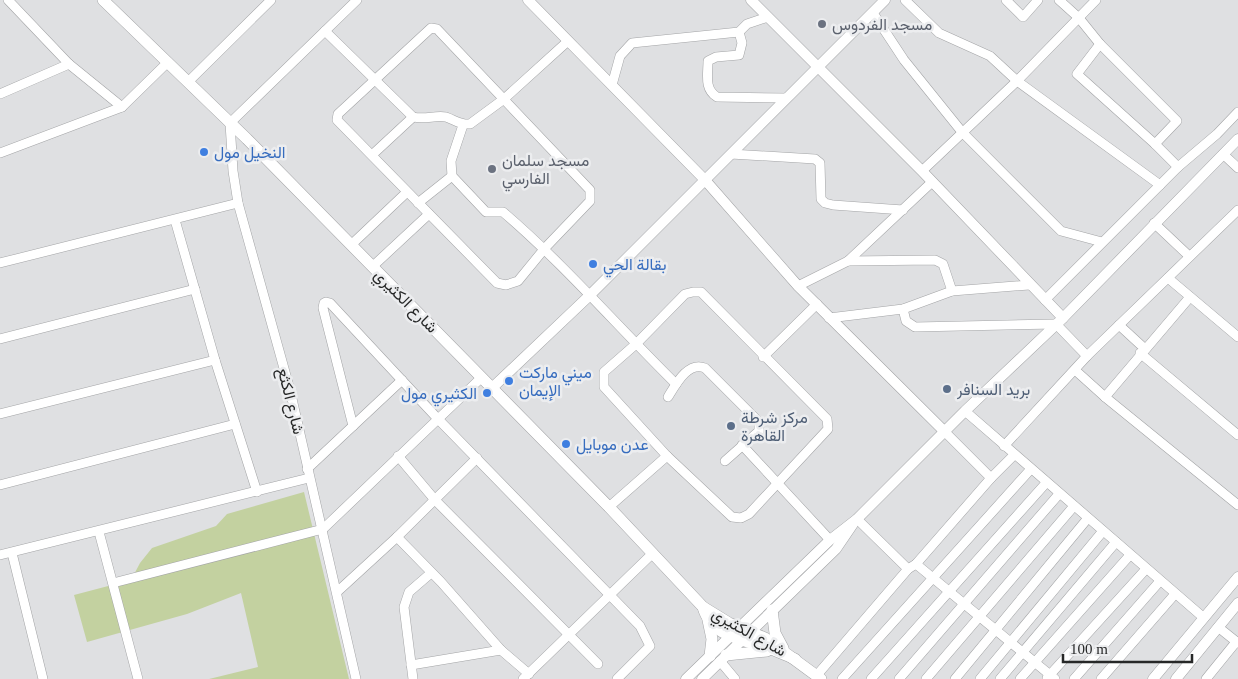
<svg xmlns="http://www.w3.org/2000/svg" width="1238" height="679" viewBox="0 0 1238 679" font-family="'Times New Roman',Vazirmatn,serif">
<style>
.green{fill:#c3d1a0}
.lines{fill:none;stroke-linecap:round;stroke-linejoin:round}
.minor-casing{stroke:#a3a4a6;stroke-width:10}
.tertiary-casing{stroke:#a3a4a6;stroke-width:11}
.secondary-casing{stroke:#a3a4a6;stroke-width:12}
.minor{stroke:#fff;stroke-width:9}
.tertiary{stroke:#fff;stroke-width:10}
.secondary{stroke:#fff;stroke-width:11}
.worship-dot{fill:#6b7280;stroke:#ecedef;stroke-width:2}
.shop-dot{fill:#3f7fe0;stroke:#ecedef;stroke-width:2}
.service-dot{fill:#5c6f8a;stroke:#ecedef;stroke-width:2}
.labels{text-anchor:middle;dominant-baseline:central;stroke-width:5;stroke-linejoin:round;paint-order:stroke}
.worship-label{font-size:16px;fill:#5b616d;stroke:#ecedef;text-anchor:start}
.shop-label{font-size:16px;fill:#366cbe;stroke:#ecedef;text-anchor:start}
.street-label{font-size:16px;fill:#272828;stroke:#ecedef}
.service-label{font-size:16px;fill:#4e5e75;stroke:#ecedef;text-anchor:start}
</style>
<rect width="100%" height="100%" fill="#dfe0e2"/>
<!-- green -->
<path class="green" d="M304 492 349 679H209L258 667 241 593 187 614 87 642 74 595 131 580 140 563 152 548 216 526 227 514Z"/>
<g class="lines">
<defs>
<g id="minor">
<path d="M8 0 69 64 122 107"/>
<path d="M905 0 939 33 990 56 1017 81 1160 185"/>
<path d="M1006 0 1023 17 1038 0"/>
<path d="M1059 0 1079 18 1100 44 1177 121 1155 144"/>
<path d="M873 13 904 60 962 132 1061 231 1102 242"/>
<path d="M431 28 437 29 590 190V201L545 248 518 281 506 285 497 283 337 120 338 114Z"/>
<path d="M325 31 413 117C425 120 435 115 446 117 455 120 460 125 470 124L504 99 568 41"/>
<path d="M739 32 742 43 739 55 716 57 708 61C708 75 704 89 717 97L786 98"/>
<path d="M1100 44 1077 74 1155 144 1178 167"/>
<path d="M189 81 271 0"/>
<path d="M612 85 620 56 632 43 739 32 747 24 768 17"/>
<path d="M0 94 69 64"/>
<path d="M463 125 451 161 452 176 486 212H503C565 265 618 327 676 384"/>
<path d="M0 153 122 107 168 62"/>
<path d="M731 154 815 159 820 163 821 199 825 203 833 205 903 210"/>
<path d="M1223 154 1238 168"/>
<path d="M372 155 413 117"/>
<path d="M922 171 1017 81 1096 0"/>
<path d="M418 203 452 176"/>
<path d="M175 220 215 360 257 492"/>
<path d="M1154 223 1189 256"/>
<path d="M351 245 407 192"/>
<path d="M848 261 935 260 943 264 952 291"/>
<path d="M0 263 238 203"/>
<path d="M372 267 429 214"/>
<path d="M1168 278 1238 337"/>
<path d="M798 286 848 261 932 182"/>
<path d="M693 292H701L827 419 828 429 749 514 741 518 732 517 667 456 604 387V372L636 344 685 294Z"/>
<path d="M1045 300 1178 167 1217 134 1238 112"/>
<path d="M903 309 906 321 915 327 1056 324 1087 356"/>
<path d="M829 318 903 309 952 291 1029 285"/>
<path d="M1119 325 1144 348"/>
<path d="M0 339 195 289"/>
<path d="M1140 353 1238 435"/>
<path d="M763 357 817 304"/>
<path d="M1075 370 1105 397 1238 505"/>
<path d="M668 397C676 384 688 361 705 368L759 422V431L725 461"/>
<path d="M1105 397 1190 297"/>
<path d="M965 411 1204 618"/>
<path d="M0 414 215 360"/>
<path d="M353 426 323 308 324 303 326 302 330 303 438 419 640 626 650 646 617 679"/>
<path d="M944 431 991 478"/>
<path d="M742 445 830 540"/>
<path d="M1004 446 1087 356 1238 210"/>
<path d="M398 456 435 500 598 664"/>
<path d="M307 469 402 380"/>
<path d="M0 485 235 424"/>
<path d="M609 507 667 456"/>
<path d="M857 519 908 569"/>
<path d="M99 532 138 679"/>
<path d="M397 537 441 582 501 650 529 674"/>
<path d="M12 553 43 679"/>
<path d="M0 555 309 478"/>
<path d="M916 564 1055 679"/>
<path d="M113 583 323 529 481 378"/>
<path d="M337 592 397 537 477 458"/>
<path d="M1218 627 1238 643"/>
<path d="M720 661 735 679"/>
<path d="M411 665 501 650"/>
<path d="M817 675 908 569 916 564 991 478 1014 455"/>
<path d="M1047 678 1146 569"/>
<path d="M356 679 290 390 238 203 233 171 230 123 357 0"/>
<path d="M413 679 404 607 409 592 431 573"/>
<path d="M523 679 653 553"/>
<path d="M842 679 1030 470"/>
<path d="M871 679 1046 483"/>
<path d="M899 679 1059 494"/>
<path d="M926 679 1074 506"/>
<path d="M955 679 1088 518"/>
<path d="M980 679 1103 531"/>
<path d="M1000 679 1116 542"/>
<path d="M1020 679 1130 555"/>
<path d="M1074 679 1160 581"/>
<path d="M1101 679 1175 594"/>
<path d="M1206 679 1236 642"/>
</g>
<g id="tertiary">
<path d="M528 0 705 180 798 286 944 431"/>
<path d="M751 0 922 171 1063 318"/>
<path d="M492 388 589 296 885 0"/>
<path d="M686 679 830 540 857 519 965 411 1063 318 1238 139"/>
<path d="M702 679 836 549 853 524"/>
<path d="M1153 679 1238 577"/>
<path d="M1176 679 1238 603"/>
</g>
<g id="secondary">
<path d="M103 0 247 139 609 507 703 607C711 636 740 639 765 647 775 650 785 655 795 659"/>
<path d="M703 607 729 623 765 638 821 679"/>
<path d="M772 610 775 633 783 648"/>
<path d="M708 620 712 639 710 656"/>
<path d="M726 655 767 651"/>
</g>
</defs>
<!-- minor casing -->
<use href="#minor" class="minor-casing"/>
<!-- tertiary casing -->
<use href="#tertiary" class="tertiary-casing"/>
<!-- secondary casing -->
<use href="#secondary" class="secondary-casing"/>
<!-- minor -->
<use href="#minor" class="minor"/>
<!-- tertiary -->
<use href="#tertiary" class="tertiary"/>
<!-- secondary -->
<use href="#secondary" class="secondary"/>
</g>
<!-- markers -->
<g class="worship-dot">
<circle cx="822" cy="24" r="5"/>
<circle cx="492" cy="169" r="5"/>
</g>
<g class="shop-dot">
<circle cx="204" cy="152" r="5"/>
<circle cx="593" cy="264" r="5"/>
<circle cx="509" cy="381" r="5"/>
<circle cx="487" cy="393" r="5"/>
<circle cx="566" cy="444" r="5"/>
</g>
<g class="service-dot">
<circle cx="947" cy="389" r="5"/>
<circle cx="731" cy="426" r="5"/>
</g>
<g class="labels">
<!-- worship labels -->
<g class="worship-label">
<text x="832" y="24">مسجد الفردوس</text>
<text x="502" y="160">مسجد سلمان<tspan x="502" dy="18">الفارسي</tspan></text>
</g>
<!-- shop labels -->
<g class="shop-label">
<text x="214" y="152">النخيل مول</text>
<text x="603" y="264">بقالة الحي</text>
<text x="519" y="372">ميني ماركت<tspan x="519" dy="18">الإيمان</tspan></text>
<text x="477" y="393" text-anchor="end">الكثيري مول</text>
<text x="576" y="444">عدن موبايل</text>
</g>
<!-- street labels -->
<g class="street-label">
<text transform="translate(406 301) rotate(45)">شارع الكثيري</text>
<text transform="translate(291 401) rotate(76)">شارع الكثع</text>
<text transform="translate(749 632) rotate(29)">شارع الكثيري</text>
</g>
<!-- service labels -->
<g class="service-label">
<text x="957" y="389">بريد السنافر</text>
<text x="741" y="417">مركز شرطة<tspan x="741" dy="18">القاهرة</tspan></text>
</g>
</g>
<!-- scale -->
<path d="M1063 654v8h129v-8" fill="none" stroke="#272828" stroke-width="2.5"/>
<text x="1070" y="654" font-size="15" fill="#272828" stroke="#ecedef" stroke-width="4" paint-order="stroke">100 m</text>
</svg>
